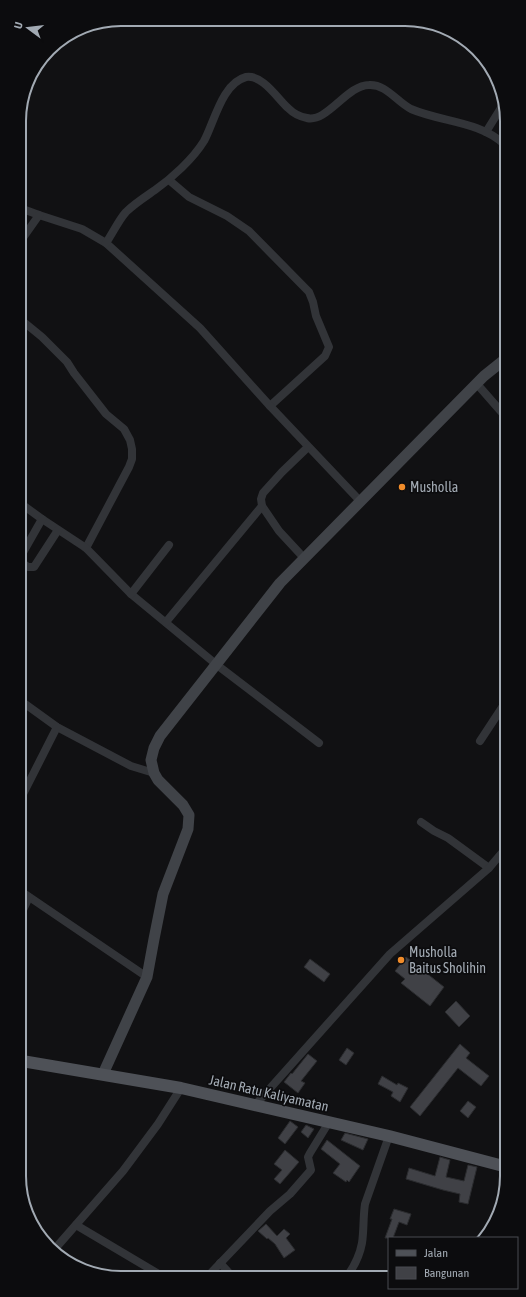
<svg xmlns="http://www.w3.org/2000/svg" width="526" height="1297" viewBox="0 0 526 1297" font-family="'Asap Condensed',sans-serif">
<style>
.building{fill:#404146;stroke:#2b2c2f}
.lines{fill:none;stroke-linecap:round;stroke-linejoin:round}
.street{stroke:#323438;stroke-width:8}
.secondary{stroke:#404348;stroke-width:11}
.primary{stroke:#4e5157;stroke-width:12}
.poi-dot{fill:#f18c2a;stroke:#0c0c0e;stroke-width:1.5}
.labels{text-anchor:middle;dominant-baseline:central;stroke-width:3.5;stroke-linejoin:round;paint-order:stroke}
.poi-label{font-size:14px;fill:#a2aab3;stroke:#0c0c0e;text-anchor:start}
.street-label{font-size:14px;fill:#a2aab3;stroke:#0c0c0e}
.rim{fill:none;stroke:#a2aab3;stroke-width:2}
</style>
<rect width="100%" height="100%" fill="#111113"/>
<!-- building -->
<g class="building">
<path d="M406 957 444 987 430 1006 401 983 405 979 395 971Z"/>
<path d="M310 959 330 974 324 982 304 967Z"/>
<path d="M456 1001 470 1016 459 1027 445 1012Z"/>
<path d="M460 1044 470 1053 466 1058 489 1076 481 1086 458 1068 420 1116 410 1107Z"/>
<path d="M347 1048 354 1053 346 1065 339 1060Z"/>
<path d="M308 1054 317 1061 301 1081 305 1083 298 1093 284 1082 291 1073 292 1074Z"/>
<path d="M382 1076 397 1085 398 1083 408 1088 400 1102 391 1096 393 1092 378 1084Z"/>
<path d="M468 1101 476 1107 468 1118 460 1111Z"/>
<path d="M290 1121 298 1127 285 1144 278 1138Z"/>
<path d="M306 1125 314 1129 308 1138 301 1132Z"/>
<path d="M345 1133 368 1139 363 1150 341 1140Z"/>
<path d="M327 1140 360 1166 349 1182 347 1180 346 1182 333 1173 340 1164 321 1149Z"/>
<path d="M285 1150 299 1162 280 1184 274 1179 282 1170 274 1164Z"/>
<path d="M440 1157 450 1160 446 1177 464 1181 468 1165 477 1167 468 1204 459 1202 460 1194 443 1190 406 1179 409 1168 435 1176Z"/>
<path d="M394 1209 411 1214 407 1225 399 1222 393 1238H385L392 1219H390Z"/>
<path d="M266 1224 277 1236 284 1229 290 1234 286 1238 295 1250 284 1258 275 1244 268 1238 267 1239 258 1231Z"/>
</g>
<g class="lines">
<!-- street -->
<g class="street">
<path d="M486 132 504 103"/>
<path d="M169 180 189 197 227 216 249 231 309 292 313 302 316 316 329 347 325 356 270 406"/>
<path d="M20 208 39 215 82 229 106 243 200 328 270 406 361 502"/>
<path d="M20 242 39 215"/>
<path d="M106 243C113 233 118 221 126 212 134 204 145 197 155 190 172 178 193 159 204 141 214 123 222 83 246 77 262 74 278 99 288 108 293 113 301 117 307 118 327 123 347 85 369 85 386 84 397 102 411 109 441 122 479 121 504 144"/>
<path d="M20 319 42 337 67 362 74 373 106 414 124 429 130 440 132 449V459L129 467 86 548"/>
<path d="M477 384 505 416"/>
<path d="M20 503 42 519 86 548 131 594 217 665 319 743"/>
<path d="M262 506 279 531 304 558"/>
<path d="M21 556 42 519"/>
<path d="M21 562 28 567H34L58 530"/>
<path d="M131 594 169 545"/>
<path d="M166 622 262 506 261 499 263 493 282 472 308 447"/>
<path d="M21 701 57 727 131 766 154 773"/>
<path d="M480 741 505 703"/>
<path d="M21 798 57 727"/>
<path d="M421 822 434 831 448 838 489 868"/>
<path d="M22 892 147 977"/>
<path d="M22 912 29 897"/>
<path d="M256 1104 390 954 489 868 506 848"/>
<path d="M76 1225 162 1276"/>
<path d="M53 1251 123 1171 158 1124 181 1088"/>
<path d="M220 1263 231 1275"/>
<path d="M348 1275C355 1265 360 1254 362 1243 364 1230 363 1217 365 1204L389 1136"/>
<path d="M208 1276 270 1211 290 1194 311 1170 308 1157 310 1153 329 1122"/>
</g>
<!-- secondary -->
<path class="secondary" d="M103 1074 147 977 154 939 163 894 188 829 189 815 183 805 158 780 154 773 151 760 154 748 160 736 280 583 484 376 504 360"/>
<!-- primary -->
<path class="primary" d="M22 1061 181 1088 389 1136 507 1167"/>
</g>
<!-- markers -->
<g class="poi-dot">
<circle cx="402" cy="487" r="4"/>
<circle cx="401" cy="960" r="4"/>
</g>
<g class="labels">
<!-- poi labels -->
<g class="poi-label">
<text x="410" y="487">Musholla</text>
<text x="409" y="952">Musholla<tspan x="409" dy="16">Baitus Sholihin</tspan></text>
</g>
<!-- street labels -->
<g class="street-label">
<text transform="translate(269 1093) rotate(13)">Jalan Ratu Kaliyamatan</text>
</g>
</g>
<!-- crop -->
<path d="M0 0H526V1297H0ZM121 26H405A95 95 0 0 1 500 121V1176A95 95 0 0 1 405 1271H121A95 95 0 0 1 26 1176V121A95 95 0 0 1 121 26Z" fill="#0c0c0e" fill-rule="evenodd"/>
<path class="rim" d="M121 26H405A95 95 0 0 1 500 121V1176A95 95 0 0 1 405 1271H121A95 95 0 0 1 26 1176V121A95 95 0 0 1 121 26Z"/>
<!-- legend -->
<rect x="388" y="1237" width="130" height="52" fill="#0c0c0e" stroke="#484b50"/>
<rect x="396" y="1250" width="20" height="6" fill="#4e5157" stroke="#484b50"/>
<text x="424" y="1257" font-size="12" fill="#a2aab3">Jalan</text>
<rect x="396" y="1267" width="20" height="12" fill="#404146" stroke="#484b50"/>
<text x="424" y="1277" font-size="12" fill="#a2aab3">Bangunan</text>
<!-- north arrow -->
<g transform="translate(28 28) rotate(285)" stroke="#0c0c0e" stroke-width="3" paint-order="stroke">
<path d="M0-3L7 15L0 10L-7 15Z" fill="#a2aab3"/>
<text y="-6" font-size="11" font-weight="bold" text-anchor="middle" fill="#a2aab3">U</text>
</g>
</svg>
